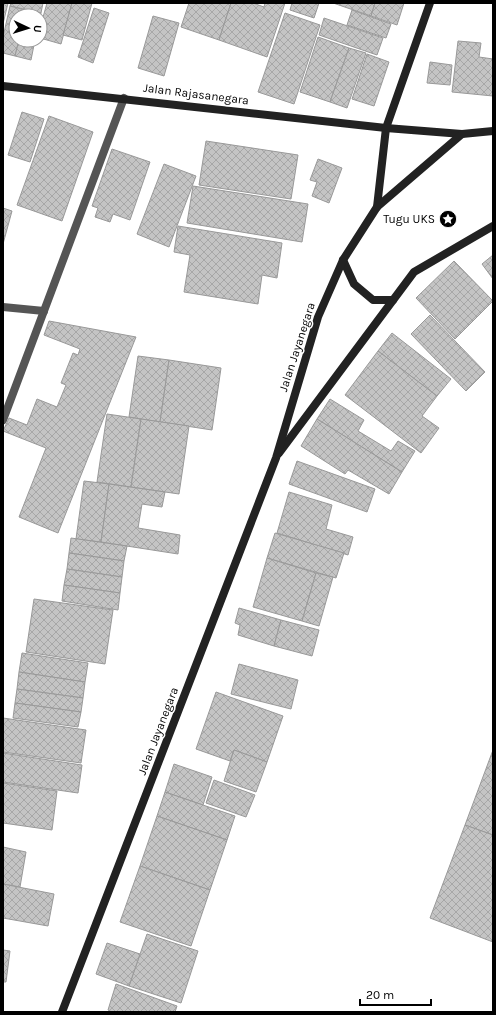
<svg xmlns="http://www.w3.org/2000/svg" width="496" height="1015" viewBox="0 0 496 1015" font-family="Karla,sans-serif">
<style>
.building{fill:url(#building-cross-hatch);stroke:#999}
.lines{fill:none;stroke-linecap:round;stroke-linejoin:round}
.street{stroke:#555;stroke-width:8}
.secondary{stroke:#222;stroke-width:8}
.labels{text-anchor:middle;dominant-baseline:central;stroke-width:3;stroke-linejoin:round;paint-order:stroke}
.street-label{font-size:12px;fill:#000;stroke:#fff}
.poi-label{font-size:12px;fill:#000;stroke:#fff;text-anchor:end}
</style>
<defs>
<pattern id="building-cross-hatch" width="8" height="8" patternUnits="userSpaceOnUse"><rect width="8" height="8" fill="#c4c4c4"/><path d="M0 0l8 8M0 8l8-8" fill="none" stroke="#a7a7a7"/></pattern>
</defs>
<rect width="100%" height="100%" fill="#fff"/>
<!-- building -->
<g class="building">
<path d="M3 3H8L3 24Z"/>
<path d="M11 3H43L41 13 10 6Z"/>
<path d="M47 3H72L61 44 40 38V28Z"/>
<path d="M72 3H92L82 40 63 35Z"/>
<path d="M189 3H231L219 40 181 27Z"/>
<path d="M231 3H253L264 7 265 3H285L267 57 219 40Z"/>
<path d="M292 3H319L314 18 290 10Z"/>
<path d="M333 3H375L371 16Z"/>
<path d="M375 3H404L397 25 371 16Z"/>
<path d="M10 6 25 10 24 16H16V40H19L15 56 3 53V37Z"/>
<path d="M94 8 109 13 93 63 78 57Z"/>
<path d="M25 10 41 13 40 18V16H24Z"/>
<path d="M352 10 391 24 386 38 347 25Z"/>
<path d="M285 13 320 25 294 104 258 92Z"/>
<path d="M153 16 179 23 164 76 138 68Z"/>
<path d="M324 18 383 38 377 55 319 35Z"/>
<path d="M318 37 349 48 330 102 300 92Z"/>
<path d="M19 40H35L31 60 15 56Z"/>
<path d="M458 41 481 43 479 57 493 59V96L452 92Z"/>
<path d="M349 48 366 53 347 108 330 102Z"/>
<path d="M367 54 389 62 374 106 352 99Z"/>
<path d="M430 62 452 65 450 85 427 83Z"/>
<path d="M22 112 44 119 30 162 8 155Z"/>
<path d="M49 116 93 132 62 221 17 205Z"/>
<path d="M206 141 298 155 291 199 199 185Z"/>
<path d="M112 149 150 162 130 220 113 214 110 222 95 217 98 208 92 206Z"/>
<path d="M318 159 342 168 329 203 312 196 317 182 310 180Z"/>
<path d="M164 164 196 176 169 247 137 234Z"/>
<path d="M193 186 308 204 302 242 187 223Z"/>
<path d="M3 208 12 211 3 244Z"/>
<path d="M178 226 282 243 277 278 262 275 258 304 184 292 190 255 174 252Z"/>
<path d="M493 255V279L482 264Z"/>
<path d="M454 261 493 301 455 339 416 298Z"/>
<path d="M430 315 485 372 466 391 411 334Z"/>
<path d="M49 321 136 337 58 533 19 517 46 448 3 431 9 418 27 425 37 399 57 407 66 385 61 383 73 353 78 355 80 349 44 335Z"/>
<path d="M392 333 451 379 437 396 378 351Z"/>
<path d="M378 351 437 396 422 416 439 428 421 453 345 395Z"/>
<path d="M138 356 169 360 160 422 129 417Z"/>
<path d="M169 360 221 368 212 430 160 422Z"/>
<path d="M330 399 364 420 358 431 391 451 398 441 415 451 402 472 317 419Z"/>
<path d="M107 414 141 419 131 487 97 482Z"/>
<path d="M141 419 189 426 179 494 131 487Z"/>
<path d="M317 419 402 472 389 494 348 470 345 474 301 446Z"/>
<path d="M297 461 375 489 367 512 289 484Z"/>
<path d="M84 481 109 484 101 542 76 539Z"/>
<path d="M109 484 165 492 162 507 142 504 138 528 180 535 178 554 101 542Z"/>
<path d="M289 492 332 505 326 529 353 537 348 555 277 533Z"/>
<path d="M275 533 344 553 336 578 267 558Z"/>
<path d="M71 538 127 546 124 561 69 553Z"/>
<path d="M69 553 124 561 122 577 67 569Z"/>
<path d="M267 558 316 573 302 621 253 607Z"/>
<path d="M67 569 122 577 120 593 64 585Z"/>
<path d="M316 573 333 577 319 626 302 621Z"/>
<path d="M64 585 120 593 118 610 62 601Z"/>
<path d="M34 599 113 610 105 664 26 652Z"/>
<path d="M239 608 281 620 274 646 238 635 240 625 235 623Z"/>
<path d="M281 620 319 630 312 656 274 646Z"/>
<path d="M22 653 88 663 85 682 19 672Z"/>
<path d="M239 664 298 680 291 709 231 694Z"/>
<path d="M19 672 85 682 83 698 17 689Z"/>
<path d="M17 689 83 698 81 712 15 703Z"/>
<path d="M216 692 283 716 267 762 234 750 230 761 196 749Z"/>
<path d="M15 703 81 712 78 727 13 718Z"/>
<path d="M3 718 86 730 81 763 3 752Z"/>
<path d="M234 750 267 762 256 792 224 781Z"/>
<path d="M493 750V835L465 825Z"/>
<path d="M3 753 82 765 78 793 3 782Z"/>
<path d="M174 764 212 777 203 805 165 792Z"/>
<path d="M214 780 255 795 246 817 206 803Z"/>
<path d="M3 783 57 791 52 830 3 823Z"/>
<path d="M165 792 235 816 227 840 157 816Z"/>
<path d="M157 816 227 840 210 890 140 866Z"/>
<path d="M465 825 493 835V942L430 918Z"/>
<path d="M3 847 26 852 20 887 3 884Z"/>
<path d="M140 866 210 890 191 946 120 922Z"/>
<path d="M3 884 54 894 48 926 3 918Z"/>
<path d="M147 934 198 951 181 1003 129 986Z"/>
<path d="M107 943 140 954 129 986 96 974Z"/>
<path d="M3 950 10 951 6 982H3Z"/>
<path d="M116 984 177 1006 175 1012H112L108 1010Z"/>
</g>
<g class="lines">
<!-- street -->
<g class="street">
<path d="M3 307 44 311"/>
<path d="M3 420 124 98"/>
</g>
<!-- secondary -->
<g class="secondary">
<path d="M3 86 386 128 462 134"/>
<path d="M377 207 386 128 430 3"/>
<path d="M343 260 354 284 373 300H393"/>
<path d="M279 453 414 272 493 226"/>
<path d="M62 1012 276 458 318 317 343 260 377 207 462 134 493 131"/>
</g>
</g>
<!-- icons -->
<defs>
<symbol id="sight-disc" viewBox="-11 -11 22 22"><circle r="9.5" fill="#000" stroke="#fff"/><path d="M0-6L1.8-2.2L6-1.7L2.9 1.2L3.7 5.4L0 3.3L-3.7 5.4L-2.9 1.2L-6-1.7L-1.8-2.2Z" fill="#fff"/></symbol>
</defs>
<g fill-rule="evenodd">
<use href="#sight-disc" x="438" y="209" width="20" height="20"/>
</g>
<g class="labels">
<!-- street labels -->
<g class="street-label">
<text transform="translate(196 94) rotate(7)">Jalan Rajasanegara</text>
<text transform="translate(297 347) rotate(-72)">Jalan Jayanegara</text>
<text transform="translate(158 731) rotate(-69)">Jalan Jayanegara</text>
</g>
<!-- poi labels -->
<g class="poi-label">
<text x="435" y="219">Tugu UKS</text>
</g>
</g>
<!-- border -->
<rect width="496" height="1015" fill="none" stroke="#000000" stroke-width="8"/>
<!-- north arrow -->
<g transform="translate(28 28) rotate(94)"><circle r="19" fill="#ffffff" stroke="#999999"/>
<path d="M0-3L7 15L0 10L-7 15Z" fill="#000000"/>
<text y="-6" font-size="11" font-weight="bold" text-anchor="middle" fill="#000000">U</text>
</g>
<!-- scale -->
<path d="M360 999v6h71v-6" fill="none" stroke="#000000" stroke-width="2"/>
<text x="366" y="999" font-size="12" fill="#000000" stroke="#ffffff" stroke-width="3" paint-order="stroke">20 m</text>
</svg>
